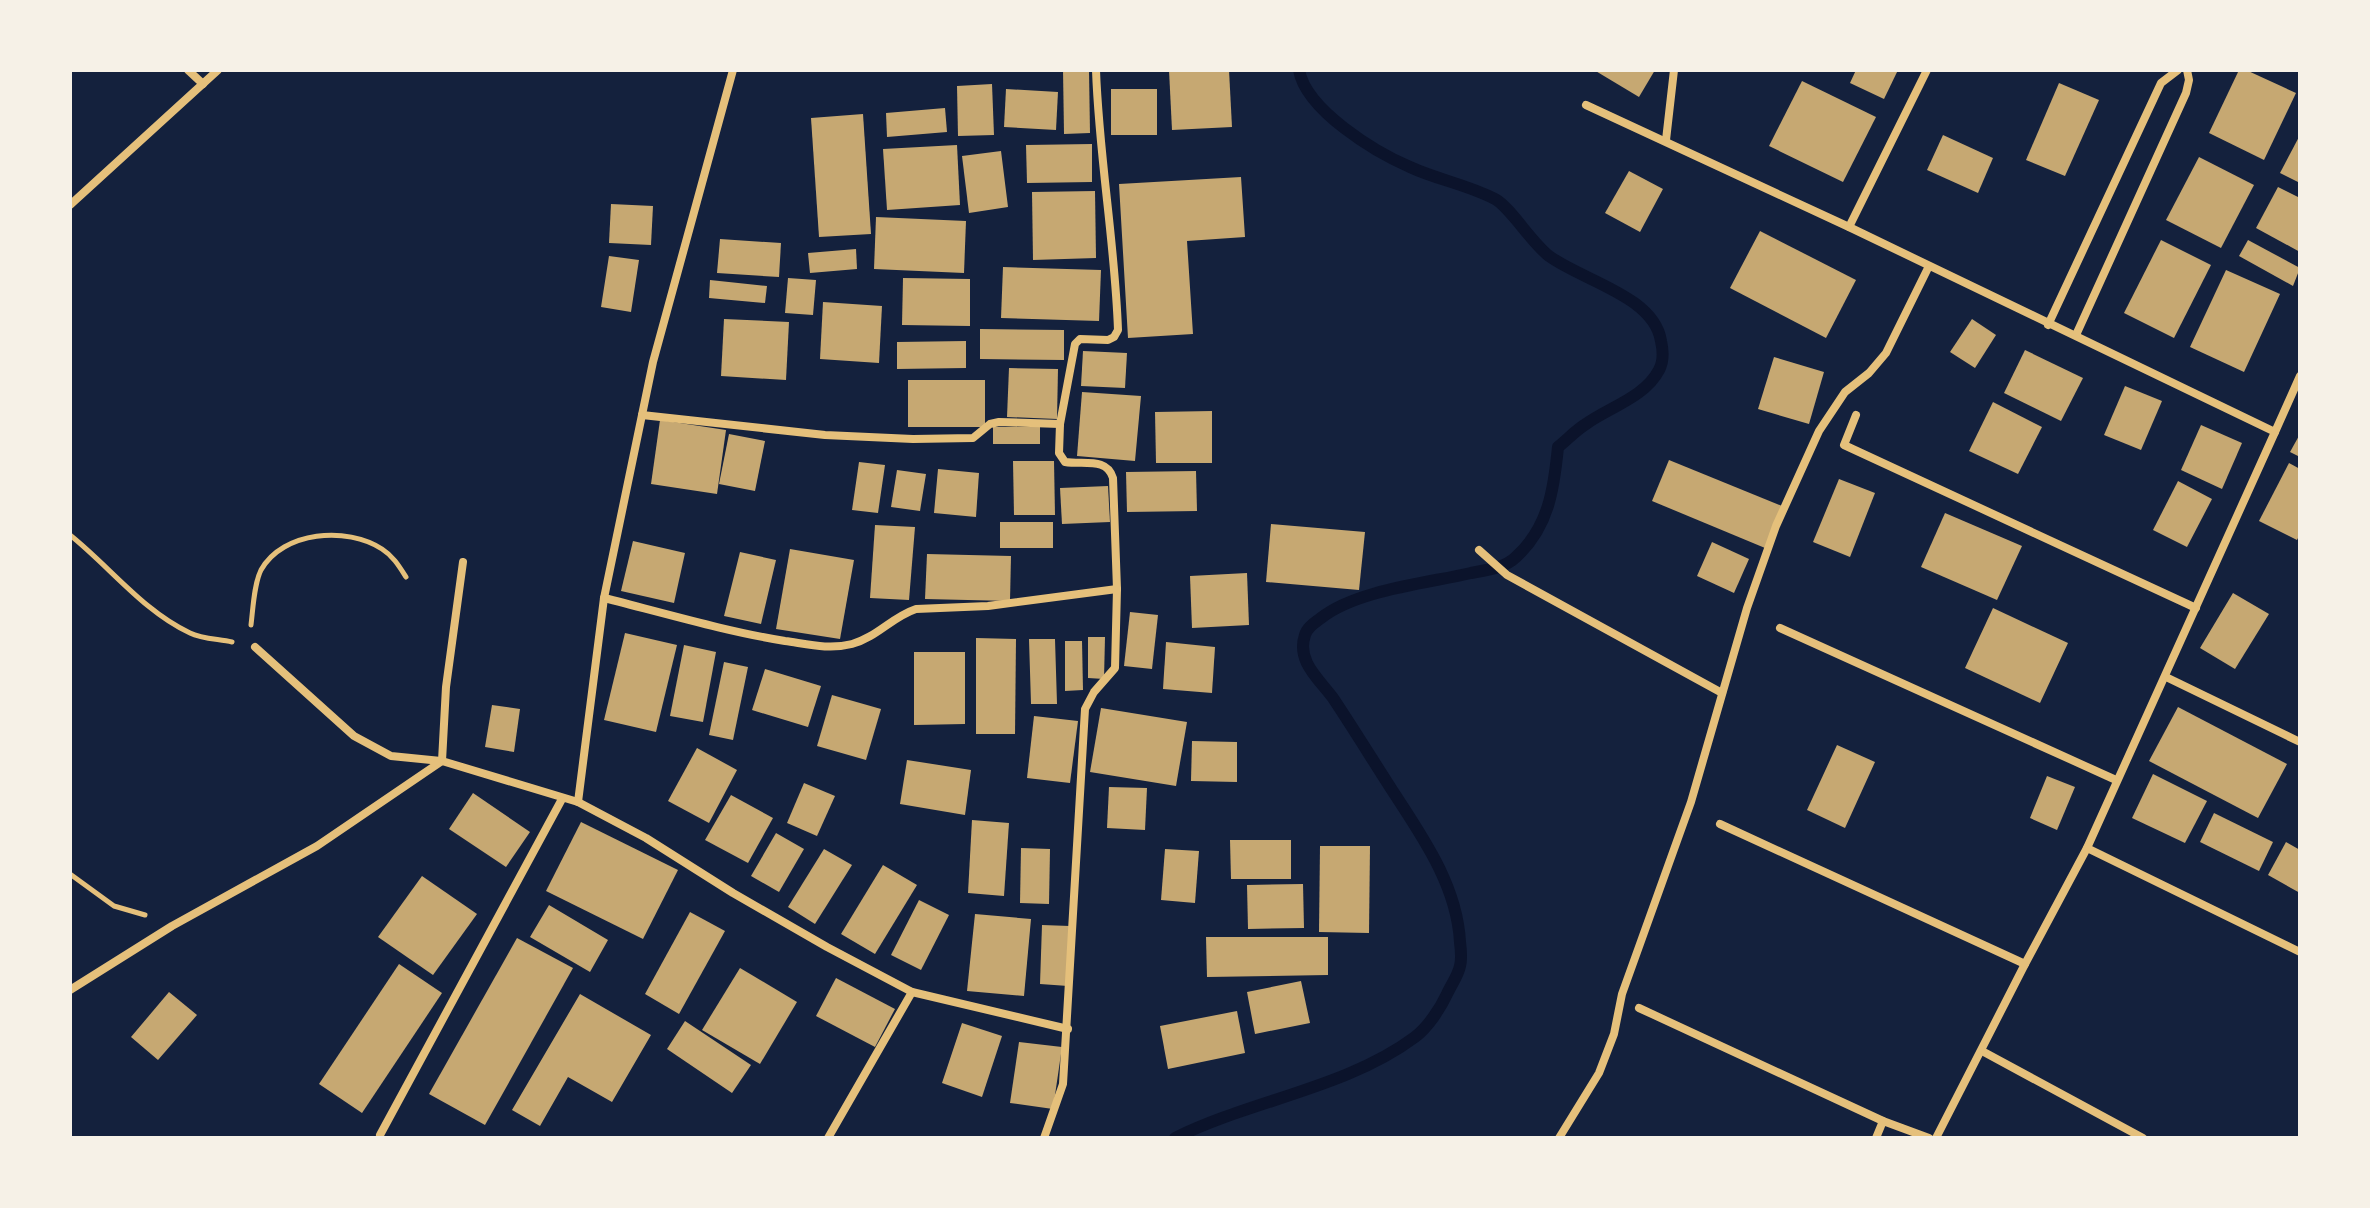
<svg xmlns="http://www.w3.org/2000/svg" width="2370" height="1208" viewBox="0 0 2370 1208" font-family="Inter,sans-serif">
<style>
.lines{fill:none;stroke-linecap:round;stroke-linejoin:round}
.stream{stroke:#0b132b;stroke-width:12}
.building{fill:#c6a872}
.path{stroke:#e5c07b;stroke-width:5}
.minor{stroke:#e5c07b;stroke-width:8}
</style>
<rect width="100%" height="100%" fill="#14213d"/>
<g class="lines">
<!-- stream -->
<path class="stream" d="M1175 1138C1251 1100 1347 1088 1415 1037 1428 1027 1440 1009 1447 994 1451 985 1458 976 1460 966 1462 959 1461 950 1460 942 1457 885 1422 836 1392 790 1372 759 1353 728 1333 698 1319 679 1296 661 1305 635 1307 627 1316 622 1321 618 1356 590 1428 583 1471 573 1486 570 1505 568 1516 557 1549 527 1554 488 1558 447 1568 439 1576 430 1586 424 1610 407 1645 397 1659 370 1664 361 1663 350 1661 341 1654 296 1583 281 1549 256 1531 242 1510 207 1495 199 1466 184 1438 180 1410 167 1375 152 1306 110 1299 70"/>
</g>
<!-- building -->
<g class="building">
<path d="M1063 70H1089L1090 133 1064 134Z"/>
<path d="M1169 70H1229L1232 127 1172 130Z"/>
<path d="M1594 70H1655L1639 97Z"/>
<path d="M1856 70H1898L1884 99 1850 83Z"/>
<path d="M2239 70H2246L2296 93 2264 160 2209 133Z"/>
<path d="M1802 81 1876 117 1843 182 1769 146Z"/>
<path d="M2059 83 2099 100 2065 176 2026 160Z"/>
<path d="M992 84 994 135 958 136 957 86Z"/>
<path d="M1006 89 1058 92 1056 130 1004 127Z"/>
<rect x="1111" y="89" width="46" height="46"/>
<path d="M945 108 947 132 887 137 886 113Z"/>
<path d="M863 114 871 234 819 237 811 118Z"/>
<path d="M1943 135 1993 158 1978 193 1927 170Z"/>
<path d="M2300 135V183L2280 173Z"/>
<path d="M1092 144V182L1027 183 1026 145Z"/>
<path d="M957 145 960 205 887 210 883 149Z"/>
<path d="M1001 151 1008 207 969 213 962 156Z"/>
<path d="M2199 157 2254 185 2221 248 2166 220Z"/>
<path d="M1629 171 1663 189 1640 232 1605 213Z"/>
<path d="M1241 177 1245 237 1187 241 1193 334 1128 338 1119 184Z"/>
<path d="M2278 187 2300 198V252L2256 228Z"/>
<path d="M1095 191 1096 258 1033 260 1032 192Z"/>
<path d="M611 204 653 206 651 245 609 243Z"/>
<path d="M876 217 966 221 964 273 874 269Z"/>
<path d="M1760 231 1856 280 1826 338 1730 288Z"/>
<path d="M720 239 781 243 779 277 717 273Z"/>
<path d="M2161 240 2211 265 2174 338 2124 313Z"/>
<path d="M2248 240 2300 268 2293 286 2239 256Z"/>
<path d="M856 249 857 269 810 273 808 253Z"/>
<path d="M609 256 639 260 631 312 601 307Z"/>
<path d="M1003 267 1101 270 1099 321 1001 318Z"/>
<path d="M2226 270 2280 294 2244 372 2190 347Z"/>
<path d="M788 278 816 280 813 315 785 313Z"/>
<path d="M903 278 970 279V326L902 325Z"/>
<path d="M710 280 767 286 765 303 709 298Z"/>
<path d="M823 302 882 306 879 363 820 359Z"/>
<path d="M724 319 789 322 786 380 721 376Z"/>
<path d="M1972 319 1996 335 1975 368 1950 352Z"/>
<path d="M980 329 1064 330V360L980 359Z"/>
<path d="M966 341V368L897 369V342Z"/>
<path d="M2025 350 2083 378 2061 421 2004 393Z"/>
<path d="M1083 351 1127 353 1125 388 1081 386Z"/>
<path d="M1774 357 1824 372 1809 424 1758 409Z"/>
<path d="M1009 368 1058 369 1057 419 1007 417Z"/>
<rect x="908" y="380" width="77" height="47"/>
<path d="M2125 386 2162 401 2141 450 2104 435Z"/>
<path d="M1082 392 1141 396 1135 461 1077 456Z"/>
<path d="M1993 402 2042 427 2018 474 1969 451Z"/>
<path d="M1212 411V463H1156L1155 412Z"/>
<path d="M660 420 726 430 717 494 651 484Z"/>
<path d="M2201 425 2242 443 2222 489 2181 470Z"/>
<rect x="993" y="427" width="47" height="17"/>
<path d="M729 434 765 441 755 491 719 484Z"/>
<path d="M2300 434V457L2290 452Z"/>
<path d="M1669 460 1782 506 1765 548 1652 501Z"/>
<path d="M1013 461H1054L1055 515H1014Z"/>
<path d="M859 462 885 465 878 513 852 510Z"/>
<path d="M2289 463 2300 469V534L2297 540 2259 521Z"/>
<path d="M938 469 979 473 976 517 934 513Z"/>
<path d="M897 470 926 474 920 511 891 507Z"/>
<path d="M1196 471 1197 511 1127 512 1126 472Z"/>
<path d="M1839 479 1875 493 1850 557 1813 542Z"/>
<path d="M2178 481 2212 499 2187 547 2153 530Z"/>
<path d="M1108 486 1110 522 1062 524 1060 488Z"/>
<path d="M1945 513 2022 546 1997 600 1921 567Z"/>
<rect x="1000" y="522" width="53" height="26"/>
<path d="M1271 524 1365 532 1359 590 1266 582Z"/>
<path d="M875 525 915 527 909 600 870 598Z"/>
<path d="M633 541 685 553 674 603 621 591Z"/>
<path d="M1712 542 1749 559 1734 593 1697 576Z"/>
<path d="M790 549 854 560 840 639 776 629Z"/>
<path d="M740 552 776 560 761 624 724 616Z"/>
<path d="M927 554 1011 556 1010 601 925 599Z"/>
<path d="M1247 573 1249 625 1192 628 1190 576Z"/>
<path d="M2233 593 2269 614 2235 669 2200 648Z"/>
<path d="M1993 608 2068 643 2040 703 1965 668Z"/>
<path d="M1130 612 1158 615 1152 669 1124 666Z"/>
<path d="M625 633 677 645 656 732 604 720Z"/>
<path d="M1088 637H1105L1104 679 1088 678Z"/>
<path d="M976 638 1016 639 1015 734H976Z"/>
<path d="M1029 639H1055L1057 704H1031Z"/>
<path d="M1065 641H1082L1083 690 1065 691Z"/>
<path d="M1166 642 1215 647 1212 693 1163 689Z"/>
<path d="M684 645 716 652 703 722 670 716Z"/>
<path d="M914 652H965V724L914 725Z"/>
<path d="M724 662 748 667 733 740 709 735Z"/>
<path d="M765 669 821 686 808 727 752 710Z"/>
<path d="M832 695 881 709 866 760 817 746Z"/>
<path d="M492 705 520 709 514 752 485 747Z"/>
<path d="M2178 707 2287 764 2258 818 2149 761Z"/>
<path d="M1101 708 1187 722 1176 786 1090 772Z"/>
<path d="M1034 716 1078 721 1070 783 1027 778Z"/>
<path d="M1192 741 1237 742V782L1191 781Z"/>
<path d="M1837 745 1875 762 1845 828 1807 810Z"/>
<path d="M697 748 737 770 709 823 668 801Z"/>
<path d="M907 760 971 770 965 815 900 804Z"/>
<path d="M2153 774 2207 801 2185 843 2132 818Z"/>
<path d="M2047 776 2075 787 2057 830 2030 818Z"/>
<path d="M804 783 835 796 817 836 787 823Z"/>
<path d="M1109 787 1147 788 1145 830 1107 828Z"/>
<path d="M473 793 530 832 506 867 449 829Z"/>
<path d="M731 795 773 818 748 863 705 840Z"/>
<path d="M2214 813 2273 842 2259 871 2200 842Z"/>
<path d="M972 820 1009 823 1004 896 968 893Z"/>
<path d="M581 822 678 870 643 939 546 891Z"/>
<path d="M776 833 804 849 779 892 751 876Z"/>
<path d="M1230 840H1291V879H1231Z"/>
<path d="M2286 842 2300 850V893L2268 875Z"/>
<path d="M1320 846H1370L1369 933 1319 932Z"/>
<path d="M1021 848 1050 849 1049 904 1020 903Z"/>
<path d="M824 849 852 865 815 924 788 907Z"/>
<path d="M1165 849 1199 851 1195 903 1161 900Z"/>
<path d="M883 865 917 885 875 954 841 934Z"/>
<path d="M422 876 477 914 433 975 378 937Z"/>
<path d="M1303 884 1304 928 1248 929 1247 885Z"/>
<path d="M919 900 949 915 921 970 891 955Z"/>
<path d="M549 905 608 940 590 972 530 937Z"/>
<path d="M690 912 725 931 679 1014 645 994Z"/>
<path d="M975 914 1031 919 1024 996 967 991Z"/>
<path d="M1042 925 1070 926 1068 986 1040 984Z"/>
<path d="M1206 937H1328V975L1207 977Z"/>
<path d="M517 938 573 968 485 1125 429 1094Z"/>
<path d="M399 964 442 993 362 1113 319 1084Z"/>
<path d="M740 968 797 1002 760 1064 702 1030Z"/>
<path d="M836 978 895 1009 875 1047 816 1016Z"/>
<path d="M1301 981 1310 1023 1255 1034 1247 992Z"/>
<path d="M169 992 197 1015 158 1060 131 1037Z"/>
<path d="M580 994 651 1035 612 1102 568 1077 540 1126 512 1110Z"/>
<path d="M1237 1011 1245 1053 1168 1069 1160 1026Z"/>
<path d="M685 1021 751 1065 732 1093 667 1049Z"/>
<path d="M962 1023 1002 1036 982 1097 942 1083Z"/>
<path d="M1019 1042 1062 1047 1053 1109 1010 1103Z"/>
</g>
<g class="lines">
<!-- path -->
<g class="path">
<path d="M70 535C110 567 143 611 190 633 202 639 219 639 232 642"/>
<path d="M251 625C253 609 254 584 261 570 283 531 347 526 382 549 393 556 399 566 406 577"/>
<path d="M70 874 114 906 145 915"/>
</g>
<!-- minor -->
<g class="minor">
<path d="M188 70 203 84"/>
<path d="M1586 105 1849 227 2275 432 2087 848 2025 964 1936 1138"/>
<path d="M1666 140 1674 70"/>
<path d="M70 205 218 70"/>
<path d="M1849 227 1927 70"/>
<path d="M2048 325 2161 83 2178 70"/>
<path d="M2076 335 2186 93 2189 80 2187 70"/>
<path d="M642 415 825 435 913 439 973 438 990 424 999 422 1060 424"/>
<path d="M1856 415 1844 445 2196 608"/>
<path d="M2275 432 2300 376"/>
<path d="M1479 550 1507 575 1722 693"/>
<path d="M463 562 446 687 442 761 578 802 646 838 733 893 827 947 912 992 1068 1029"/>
<path d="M604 598C664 613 724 631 785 641 807 644 829 650 852 644 877 637 892 617 916 609L988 606 1117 589"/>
<path d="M1780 628 2116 780"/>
<path d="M255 647 354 736 391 756 441 761"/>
<path d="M2166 677 2300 742"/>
<path d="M578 802 604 598 653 362 733 70"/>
<path d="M1720 824 2025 964"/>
<path d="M2087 848 2300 952"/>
<path d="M70 990 172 926 317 846 442 761"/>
<path d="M1639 1008 1883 1121 1929 1138"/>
<path d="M1982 1051 2143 1138"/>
<path d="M380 1135 562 799"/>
<path d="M828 1138 912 992"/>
<path d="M1044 1138 1063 1084 1085 709 1094 692 1115 668 1117 589 1113 478C1107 457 1084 465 1065 462L1059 453 1060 424 1075 344 1080 339 1108 340 1114 337 1118 330C1115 243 1099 157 1096 70"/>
<path d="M1559 1138 1599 1073 1614 1034 1622 994 1691 802 1747 608 1776 526 1819 431 1845 392 1869 373 1886 353 1929 266"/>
<path d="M1876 1138 1883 1121"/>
</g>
</g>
<!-- border -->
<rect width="2370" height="1208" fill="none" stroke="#f6f1e7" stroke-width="144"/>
</svg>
